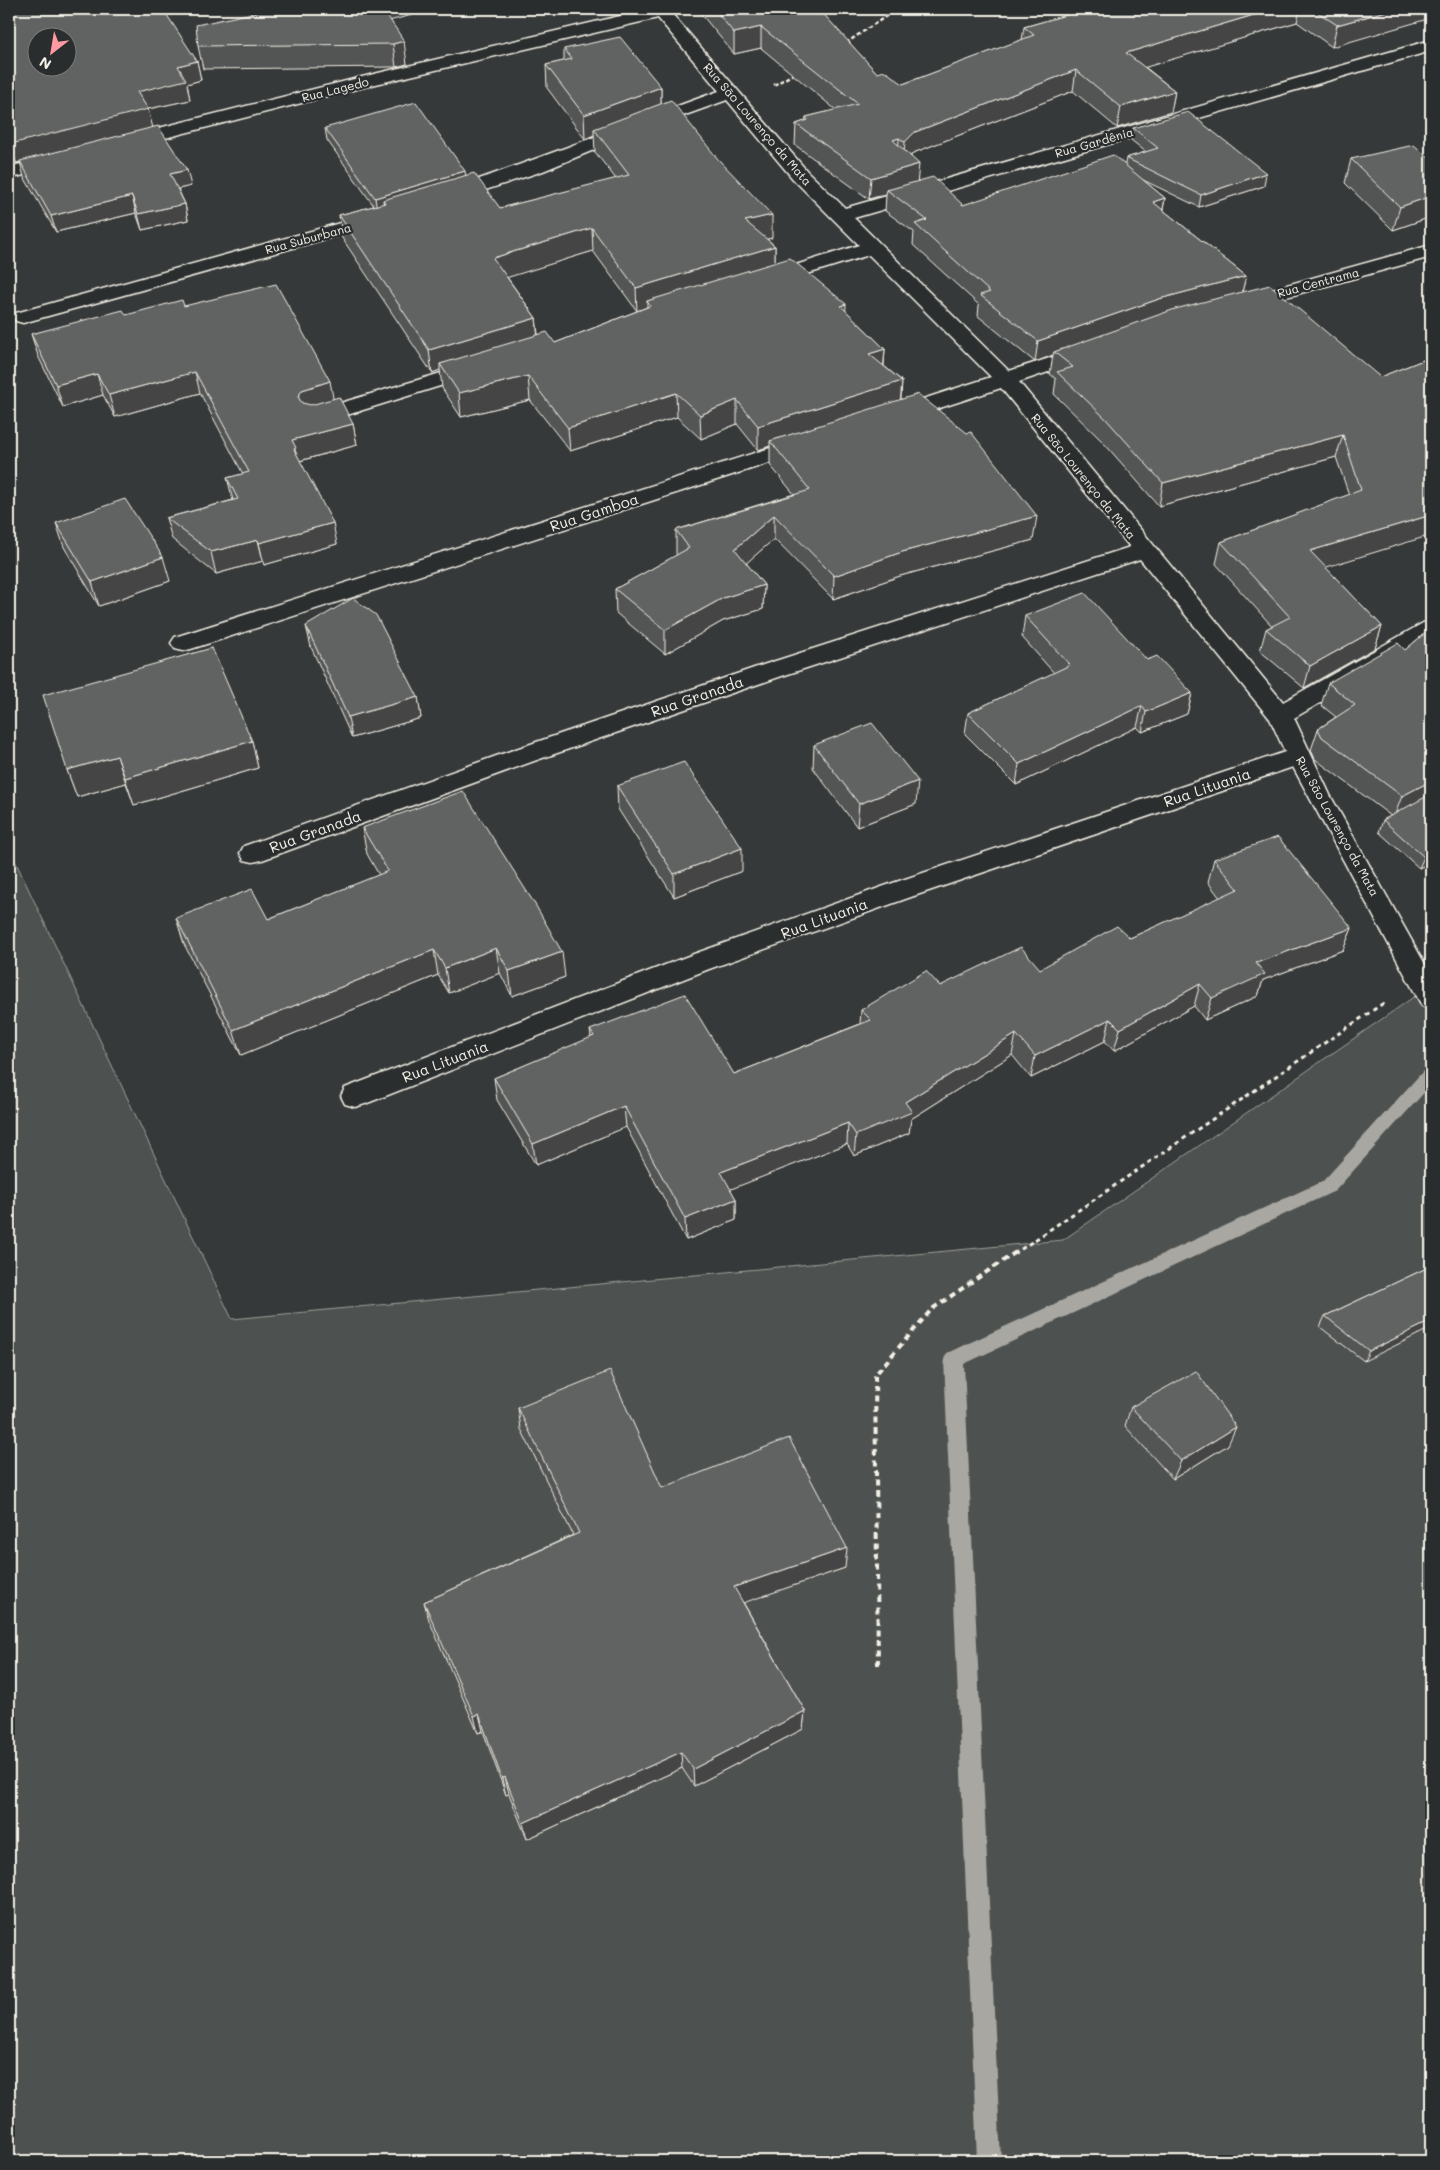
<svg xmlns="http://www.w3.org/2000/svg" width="1440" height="2170" viewBox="0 0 1440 2170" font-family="Mali,sans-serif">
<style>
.green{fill:#4e514f;stroke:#a1a19c}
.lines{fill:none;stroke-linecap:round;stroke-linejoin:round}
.stream{fill:#a8a7a1;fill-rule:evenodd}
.minor-casing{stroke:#f4f1e8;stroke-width:3}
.path-far2{stroke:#f4f1e8;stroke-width:2.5;stroke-dasharray:4 2.5;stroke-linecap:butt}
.path-far1{stroke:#f4f1e8;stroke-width:3;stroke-dasharray:4.5 4;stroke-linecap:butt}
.path{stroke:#f4f1e8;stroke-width:4;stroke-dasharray:6 4.5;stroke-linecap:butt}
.minor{fill:#2a2d2e;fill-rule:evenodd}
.wall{fill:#535554;stroke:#f4f1e8;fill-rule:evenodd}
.shaded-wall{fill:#444545;stroke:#f4f1e8}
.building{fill:#616362;stroke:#f4f1e8;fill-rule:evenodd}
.labels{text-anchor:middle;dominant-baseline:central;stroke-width:4.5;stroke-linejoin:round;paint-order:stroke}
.far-street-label{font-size:12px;fill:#f4f1e8;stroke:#2a2d2e}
.street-label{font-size:15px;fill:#f4f1e8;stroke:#2a2d2e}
</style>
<rect width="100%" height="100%" fill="#363939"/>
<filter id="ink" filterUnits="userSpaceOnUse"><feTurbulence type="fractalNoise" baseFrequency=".02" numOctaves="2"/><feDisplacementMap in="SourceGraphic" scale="10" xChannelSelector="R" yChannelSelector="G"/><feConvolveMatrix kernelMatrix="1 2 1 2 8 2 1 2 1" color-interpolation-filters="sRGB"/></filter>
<g filter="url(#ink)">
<!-- green -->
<path class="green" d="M9 848 232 1319 1063 1240 1431 985V2161H9Z"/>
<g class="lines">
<!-- stream -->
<path class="stream" d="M1431 1067V1085L1335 1191 964 1364 1001 2161H977L944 1359 947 1353 1323 1181 1425 1069Z"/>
<defs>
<g id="minor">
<path d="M650 9H684L681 13 673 15 807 171 845 208 1431 40V51L854 218 1009 371 1081 348 1088 346 1095 348 1098 352 1095 356 1019 382 1283 702 1423 623 1431 621V639L1294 718 1330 795 1431 975V1009L1422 1006 1293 767 911 897 709 969 365 1104 355 1107 345 1104 341 1096 345 1088 691 955 893 883 1285 752 1270 719 1140 559 782 676 534 761 262 860 253 862 244 860 240 853 244 846 516 749 766 664 1130 547 1001 388 903 420 896 422 889 420 885 415 889 410 991 377 869 255 775 284 768 286 761 284 758 280 761 276 859 245 793 179 727 100 630 135 543 171 455 200H441L438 196 441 192C535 161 626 124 719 91L658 18 376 84 126 148 119 146 117 142 119 138 374 74Z"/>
<path d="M58 154 65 156 67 160 65 164 9 179V167Z"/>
<path d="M376 213 383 215 386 219 383 223 30 321 23 323 16 321 13 317 16 313Z"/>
<path d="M1431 245V257L1243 309 1236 307 1233 303 1236 299Z"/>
<path d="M478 362 485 364 488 368 485 372 315 425 307 423 304 418 307 413Z"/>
<path d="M805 437 813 439 816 444 813 449 191 649 183 651 175 649 171 643 175 637Z"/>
</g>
</defs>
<!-- minor casing -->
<use href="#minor" class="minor-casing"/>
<!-- path-far2 -->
<g class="path-far2">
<path d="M846 43 897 9"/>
<path d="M774 85 795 73"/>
</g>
<!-- path-far1 -->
<path class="path-far1" d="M1014 1254 1385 1002"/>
<!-- path -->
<path class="path" d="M878 1665 875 1375 932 1309 1016 1252"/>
<!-- minor -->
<use href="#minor" class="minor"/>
</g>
<!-- wall -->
<g class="wall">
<path d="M9 9 197 61 201 80 187 84 190 100 148 109 152 127 191 186 178 189 185 204 188 220 142 230 136 213 56 232 24 177 20 162 16 163 9 150Z"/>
<path d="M271 9H435L390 20 407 64 396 67 203 69 198 46Z"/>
<path d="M697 9H828L821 12 877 73 903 84 1022 40 1024 27 1087 9H1431L1332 47 1297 22 1145 67 1175 91 1171 112 1117 128 1073 91 913 153 911 156 918 181 963 205 1125 164 1126 158 1146 152 1131 140 1133 128 1264 186 1199 207 1143 180 1165 198 1163 210 1246 276 1242 292 1380 377 1431 357 1325 567 1382 626 1375 648 1304 688 1260 651 1266 629 1272 626 1216 564 1221 542 1349 495 1336 457 1159 506 1102 441 1054 394 1056 379 1050 374 1053 355 1035 362 978 316 979 305 913 245 914 232 885 211 886 194 869 199 795 145 796 124 805 121 806 117 836 110 761 48 734 54Z"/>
<path d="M564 49 661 87V104L772 238 767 239 775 246V262L846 311 885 349 884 366 902 381 901 399 1033 540 900 576 833 599 774 539 746 563 764 585 763 609 723 621 665 654 616 613 615 589 677 555 676 554V530L794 494 770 465V446L758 450 737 424 701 439 677 417 570 451 530 400 461 417 442 388 440 370 432 373 342 238 339 215 374 206 327 140 325 128 466 176 500 208 616 179 595 152 594 135 585 139 547 88 546 65 564 61ZM593 251 637 311 555 343 538 334 536 318 507 277Z"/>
<path d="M1351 159 1431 160V217L1393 230 1345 183Z"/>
<path d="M184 306 333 399 353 424 357 445 300 461 337 544 264 565 263 561 216 574 172 539 166 518 233 500 227 478 243 474 200 393 115 417 103 395 63 407 38 356 31 334 126 315Z"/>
<path d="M56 523 170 581 99 606 64 547Z"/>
<path d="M1025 616 1147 660 1192 693 1187 714 1142 732 1137 727 1016 785 965 734 968 713 1054 673 1022 637Z"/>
<path d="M306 626 418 697 421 718 352 738 311 647Z"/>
<path d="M1431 628V862L1419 868 1379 832 1383 820 1391 816 1315 759 1311 750 1318 729 1336 717 1321 705 1328 683 1405 650Z"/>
<path d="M252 741 258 768 134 805 126 783 77 797 67 770Z"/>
<path d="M814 745 916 804 857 827 813 768Z"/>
<path d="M617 786 742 871 674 897 618 809Z"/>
<path d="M362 828 565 977 512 996 500 973 449 993 438 975 241 1055 184 944 176 918 268 919 379 875 367 854Z"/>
<path d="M1214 859 1352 928 1343 950 1263 980 1258 996 1205 1020 1194 1006 1114 1051 1105 1041 1031 1078 1012 1055 911 1119 909 1133 854 1156 847 1144 730 1189 736 1199V1220L686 1240 626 1127 536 1165 497 1100 494 1078 591 1038 590 1030 734 1074 860 1024 861 1010 940 986 1040 969 1130 938 1220 898 1208 882Z"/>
<path d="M1431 1266 1364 1361 1320 1327 1325 1316Z"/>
<path d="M1131 1407 1228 1445 1173 1479 1125 1426Z"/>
<path d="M518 1408 662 1488 845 1568 743 1602 805 1711 803 1729 694 1786 682 1768 527 1839 509 1794 506 1795 483 1731 478 1733 429 1620 424 1602 573 1535 521 1429Z"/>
</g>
<!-- shaded-wall -->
<g class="shaded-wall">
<path d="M383 9H435L385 22Z"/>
<path d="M807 9H828L807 18Z"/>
<path d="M1274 9H1300L1297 22 1123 74 1126 53Z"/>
<path d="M1394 9H1431V18L1332 47 1337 25Z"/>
<path d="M761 27V48L734 54V33Z"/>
<path d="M404 41 407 64 396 67 393 44Z"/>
<path d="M197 61 201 80 187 84 190 100 148 109 153 128 16 163 11 144 137 92 178 66Z"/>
<path d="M1076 70 1073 91 913 153 903 164 905 142 915 132Z"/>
<path d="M661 87V110L594 129V135L585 139 584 115Z"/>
<path d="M1175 91 1171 112 1117 128 1121 107Z"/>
<path d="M899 138 898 159 893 140Z"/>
<path d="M919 164 917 185 887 190 886 194 869 199 871 178Z"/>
<path d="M187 170 191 186 174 190 170 174Z"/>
<path d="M465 171 467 183 385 203 383 200 384 208 377 210 375 198Z"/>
<path d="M1266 173 1264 186 1199 207 1201 195Z"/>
<path d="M132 196 136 213 56 232 51 216Z"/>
<path d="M1431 196V217L1393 230 1400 207Z"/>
<path d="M1165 198 1161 219 1153 202Z"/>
<path d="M185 204 188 220 142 230 138 214Z"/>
<path d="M772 215V238L745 244V221Z"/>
<path d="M592 228 593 251 496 281 493 258Z"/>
<path d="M775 246V269L647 301V307L637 311 636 288Z"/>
<path d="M1246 276 1241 296 1054 352 1053 355 1035 362 1038 341 1159 299Z"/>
<path d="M846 304 845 328 841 306Z"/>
<path d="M536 318 538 341 440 364V370L432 373 429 350Z"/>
<path d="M885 349 883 372 869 354Z"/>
<path d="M195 372 200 393 115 417 109 395Z"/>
<path d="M97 374 103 395 63 407 56 385Z"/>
<path d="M528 376 530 400 461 417 459 393Z"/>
<path d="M330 381 334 403 306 411 298 397 302 390Z"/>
<path d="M902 381 900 405 770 441V446L758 450V426Z"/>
<path d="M676 393 677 417 570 451 568 428Z"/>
<path d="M737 400V424L701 439 700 415Z"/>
<path d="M353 424 357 445 299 461 301 470 292 440Z"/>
<path d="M1343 435 1336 457 1159 506 1163 483Z"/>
<path d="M774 515V539L735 573V549Z"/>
<path d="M1431 515V535L1304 574 1310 551Z"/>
<path d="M1037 516 1033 540 900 576 833 599 834 576 902 552Z"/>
<path d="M333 523 337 544 264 565 259 543Z"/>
<path d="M258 540 263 561 216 574 211 552Z"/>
<path d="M163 557 170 581 99 606 92 582Z"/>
<path d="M764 585 763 609 723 621 665 654V630L723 598Z"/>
<path d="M1382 626 1375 648 1304 688 1310 666Z"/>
<path d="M1192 693 1187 714 1142 732 1146 712Z"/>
<path d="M418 697 421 718 352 738 348 717Z"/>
<path d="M1142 706 1137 727 1016 785 1019 764Z"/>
<path d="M252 741 258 768 134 805 125 778Z"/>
<path d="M117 756 126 783 77 797 67 770Z"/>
<path d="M918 781 916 804 857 827 859 804Z"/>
<path d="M1431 781V798L1394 817 1402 796Z"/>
<path d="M742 848V871L674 897V874Z"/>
<path d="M1431 853V862L1419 868 1424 857Z"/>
<path d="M1352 928 1343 950 1263 980 1258 996 1205 1020 1212 998 1256 963Z"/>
<path d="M496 948 500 973 449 993 445 968Z"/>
<path d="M434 950 438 975 241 1055 233 1030Z"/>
<path d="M562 952 565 977 512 996 509 971Z"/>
<path d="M1200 984 1194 1006 1114 1051 1120 1029Z"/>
<path d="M1110 1019 1105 1041 1031 1078 1035 1056Z"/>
<path d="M1016 1034 1012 1055 911 1119 909 1133 854 1156 856 1135 905 1102Z"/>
<path d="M624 1106 626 1127 536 1165 533 1144Z"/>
<path d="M848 1123 847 1144 721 1193V1172Z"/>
<path d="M736 1199V1220L686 1240 685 1219Z"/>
<path d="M1431 1321V1328L1364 1361 1369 1351Z"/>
<path d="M1236 1427 1228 1445 1173 1479 1181 1461Z"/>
<path d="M847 1548 845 1568 734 1606V1587Z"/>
<path d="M805 1711 803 1729 694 1786 693 1769Z"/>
<path d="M479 1714 483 1731 478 1733 474 1716Z"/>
<path d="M681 1752 682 1768 527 1839 523 1823Z"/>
<path d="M505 1777 509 1794 506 1795 502 1779Z"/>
</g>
<!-- building -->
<g class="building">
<path d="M9 9H163L197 61 178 66 186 80 137 92 148 109 11 144 9 141ZM38 38H68V68H38Z"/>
<path d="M271 9H383L404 41 393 44 198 46 196 25Z"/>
<path d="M714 9H819L877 73 885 71 903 84 1034 35 1024 27 1087 9H1274L1126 53 1175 91 1121 107 1076 70 915 132 905 142 899 138 893 140 919 164 871 178 796 124 808 120 806 117 858 104 761 27 734 33Z"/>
<path d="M1313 9H1394L1337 25Z"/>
<path d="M620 37 661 87 584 115 546 65 572 59 564 49Z"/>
<path d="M671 100 717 158 772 215 745 221 775 246 636 288 592 228 493 258 536 318 429 350 339 215 385 203 383 200 474 173 500 208 629 175 594 129Z"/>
<path d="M416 102 465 171 375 198 325 128Z"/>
<path d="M1188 112 1266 173 1201 195 1126 158 1158 148 1133 128Z"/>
<path d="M158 126 187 170 170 174 185 204 138 214 132 196 51 216 20 161Z"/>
<path d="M1414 145 1431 160V196L1400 207 1351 159Z"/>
<path d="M1113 155 1165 198 1153 202 1246 276 1159 299 1038 341 980 295 990 292 915 224 927 220 887 190 933 177 963 205Z"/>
<path d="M790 258 846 304 841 306 885 349 869 354 902 381 758 426 737 400 700 415 676 393 568 428 528 376 459 393 440 364 547 332 555 343 650 306 647 301Z"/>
<path d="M276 284 330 381 302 390 298 397 302 403 311 405 339 397 353 424 292 440 296 448 294 449 333 523 259 543 258 540 211 552 166 518 238 499 227 478 249 472 195 372 109 395 97 374 56 385 31 334 123 310 126 315 182 300 184 306Z"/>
<path d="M1270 285 1380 377 1431 357V515L1310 551 1382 626 1310 666 1266 629 1290 617 1221 542 1361 490 1343 435 1163 483 1106 419 1057 372 1073 367 1054 352 1175 309Z"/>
<path d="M918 394 967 433 971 432 1037 516 902 552 834 576 774 515 735 549 764 585 723 598 665 630 615 589 689 548 676 530 810 490 770 441Z"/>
<path d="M125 499 163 557 92 582 56 523Z"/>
<path d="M1085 593 1147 660 1157 656 1192 693 1146 712 1142 706 1019 764 968 713 1070 665 1025 616Z"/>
<path d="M353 598 376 615 418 697 348 717 306 626Z"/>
<path d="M1431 628V781L1402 796 1322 737 1318 729 1355 705 1328 683 1398 643 1405 650Z"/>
<path d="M212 648 252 741 125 778 117 756 67 770 43 695Z"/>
<path d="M872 723 918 781 859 804 814 745Z"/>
<path d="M684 762 742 848 674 874 617 786Z"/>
<path d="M463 791 536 906 562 952 509 971 496 948 445 968 434 950 233 1030 176 918 252 889 268 919 388 871 362 828Z"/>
<path d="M1431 794V853L1424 857 1383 820Z"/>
<path d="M1278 837 1352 928 1256 963 1265 974 1212 998 1200 984 1120 1029 1110 1019 1035 1056 1016 1034 905 1102 912 1112 856 1135 848 1123 721 1172 736 1199 685 1219 624 1106 533 1144 494 1078 594 1036 590 1030 685 994 734 1074 871 1020 861 1010 926 971 940 986 1021 947 1040 969 1117 926 1130 938 1238 889 1214 859Z"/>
<path d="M1431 1266V1321L1369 1351 1325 1316Z"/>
<path d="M610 1371 662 1488 789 1438 847 1548 734 1587 805 1711 693 1769 681 1752 523 1823 505 1777 502 1779 479 1714 474 1716 424 1602 579 1533 518 1408Z"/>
<path d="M1196 1371 1236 1427 1181 1461 1131 1407Z"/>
</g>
</g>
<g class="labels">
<!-- far-street labels -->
<g class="far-street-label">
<text transform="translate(335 89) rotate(-14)">Rua Lagedo</text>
<text transform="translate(758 124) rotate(49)">Rua São Lourenço da Mata</text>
<text transform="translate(1094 142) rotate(-16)">Rua Gardênia</text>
<text transform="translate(308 238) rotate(-15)">Rua Suburbana</text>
<text transform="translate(1318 282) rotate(-15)">Rua Centrama</text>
<text transform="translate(1084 476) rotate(51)">Rua São Lourenço da Mata</text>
<text transform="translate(1338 826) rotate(61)">Rua São Lourenço da Mata</text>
</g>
<!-- street labels -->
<g class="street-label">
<text transform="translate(594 512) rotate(-18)">Rua Gamboa</text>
<text transform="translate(697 696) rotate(-19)">Rua Granada</text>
<text transform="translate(1207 787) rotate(-19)">Rua Lituania</text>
<text transform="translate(315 831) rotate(-20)">Rua Granada</text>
<text transform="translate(824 918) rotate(-20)">Rua Lituania</text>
<text transform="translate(445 1061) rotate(-21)">Rua Lituania</text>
</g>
</g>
<!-- margin -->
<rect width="1440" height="2170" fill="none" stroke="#2a2d2e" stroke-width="30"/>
<rect x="15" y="15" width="1410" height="2140" fill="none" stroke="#f4f1e8" stroke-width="2" filter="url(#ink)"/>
<!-- north arrow -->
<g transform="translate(52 52) rotate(211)"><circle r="24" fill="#2a2d2e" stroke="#7b7b78"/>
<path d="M0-4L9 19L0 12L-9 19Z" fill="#ff9aa2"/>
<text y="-8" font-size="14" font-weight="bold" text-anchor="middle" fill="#f4f1e8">N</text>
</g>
</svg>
